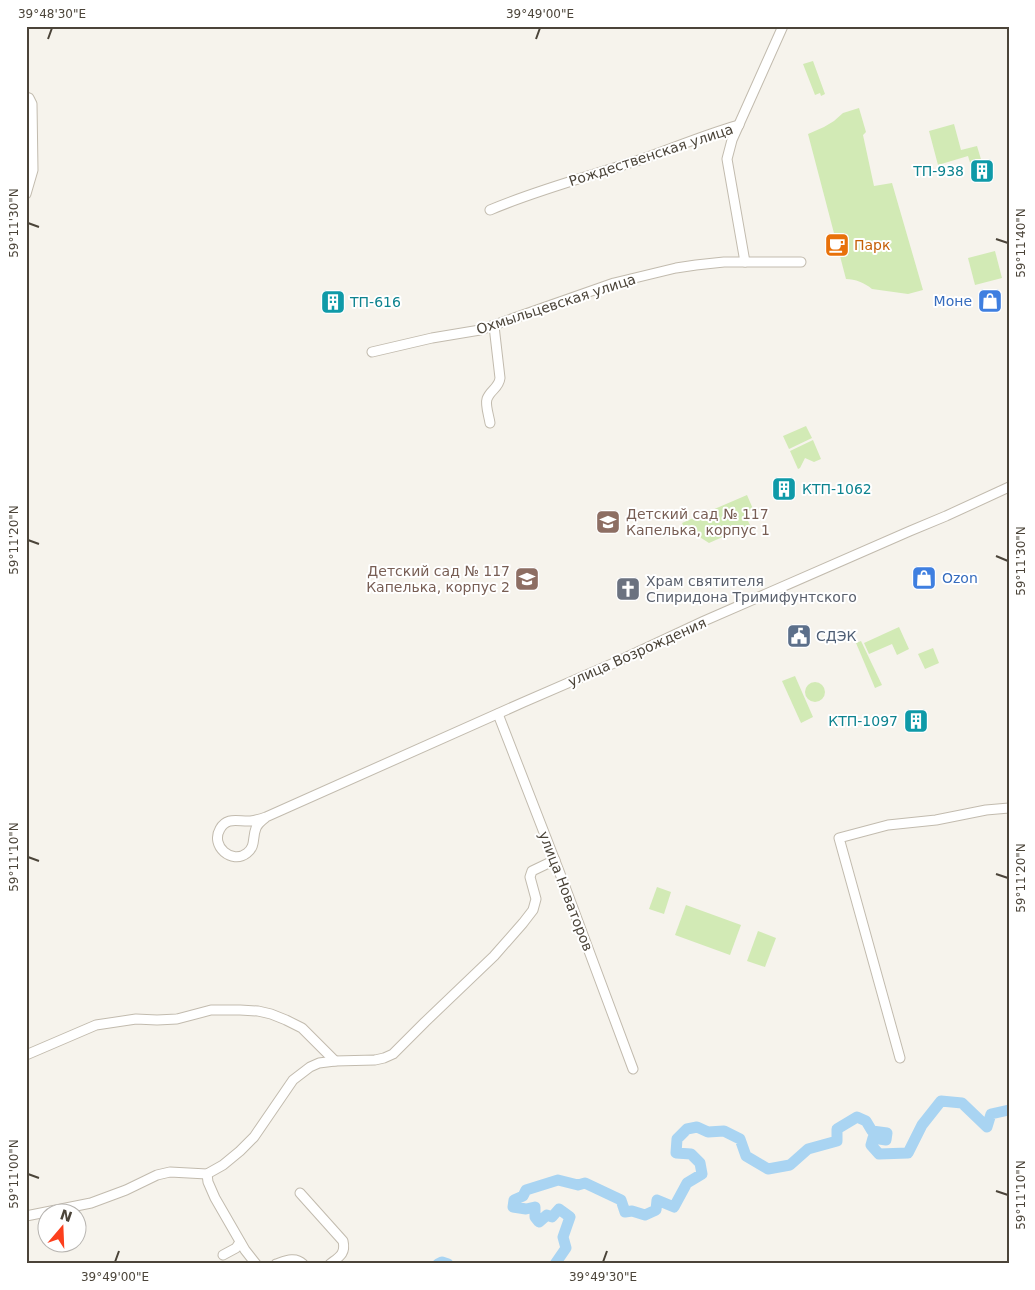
<svg xmlns="http://www.w3.org/2000/svg" width="1035" height="1290" viewBox="0 0 1035 1290" font-family="'DejaVu Sans',sans-serif">
<style>
.green{fill:#d2eab5}
.lines{fill:none;stroke-linecap:round;stroke-linejoin:round}
.river{stroke:#a9d4f2;stroke-width:11}
.minor-casing{stroke:#c2bbae;stroke-width:11}
.minor{stroke:#fff;stroke-width:9}
.ticks{fill:none;stroke:#4b4439;stroke-width:2}
.labels{text-anchor:middle;dominant-baseline:central;stroke-width:4;stroke-linejoin:round;paint-order:stroke}
.street-label{font-size:14px;fill:#4b4439;stroke:#fff}
.culture-label{font-size:14px;fill:#0d838f;stroke:#fff;text-anchor:end}
.food-label{font-size:14px;fill:#c56008;stroke:#fff;text-anchor:start}
.shop-label{font-size:14px;fill:#366cbe;stroke:#fff;text-anchor:end}
.education-label{font-size:14px;fill:#785e54;stroke:#fff;text-anchor:start}
.worship-label{font-size:14px;fill:#5b616d;stroke:#fff;text-anchor:start}
.service-label{font-size:14px;fill:#4e5e75;stroke:#fff;text-anchor:start}
.neatline{fill:none;stroke:#4b4439;stroke-width:2}
.ticks-label{font-size:12px;text-anchor:middle;fill:#4b4439}
</style>
<rect width="100%" height="100%" fill="#f6f3ec"/>
<!-- green -->
<g class="green">
<path d="M813 61 825 94 821 96 820 93 815 95 803 64Z"/>
<path d="M859 108 866 132 863 135 874 186 892 183 923 290 908 294 872 289C865 283 855 279 846 279L808 134 824 127 834 121 843 113Z"/>
<path d="M954 124 961 150 977 146 983 166 972 169 968 156 938 165 929 131Z"/>
<path d="M995 251 1002 278 975 285 968 258Z"/>
<path d="M806 426 812 438 789 449 783 436Z"/>
<path d="M813 440 821 459 814 462 805 458 800 468 798 469 790 451Z"/>
<path d="M747 495 753 509 744 513 750 525 709 543 684 527 682 523Z"/>
<path d="M899 627 909 649 897 655 892 644 869 654 864 643Z"/>
<path d="M861 641 882 685 875 688 856 643Z"/>
<path d="M933 648 939 663 925 669 918 654Z"/>
<path d="M795 676 813 717 801 723 782 681Z"/>
<circle cx="815" cy="692" r="10"/>
<path d="M657 887 671 892 664 914 649 909Z"/>
<path d="M686 905 741 925 730 955 675 935Z"/>
<path d="M758 931 776 938 765 967 747 961Z"/>
</g>
<g class="lines">
<!-- river -->
<g class="river">
<path d="M438 1264 442 1262 448 1264"/>
<path d="M555 1264 566 1248 563 1237 570 1217 559 1209 552 1217 547 1215 539 1222 535 1217V1207L526 1209 513 1207 514 1200 523 1196 526 1190 558 1180 578 1185 585 1183 621 1200 625 1212 632 1211 645 1215 656 1210 657 1200 674 1207 687 1183 702 1174 700 1163 691 1154 676 1153 677 1139 687 1129 697 1127 708 1132 724 1131 740 1139 746 1156 768 1169 790 1165 808 1149 837 1141V1129L857 1117 866 1121 872 1131 887 1133 886 1140 873 1138 871 1145 879 1154 908 1153 922 1125 941 1101 962 1103 987 1127 991 1114 1009 1110"/>
</g>
<defs>
<g id="minor">
<path d="M26 97 29 98 32 104 33 170 26 194"/>
<path d="M490 210C539 189 591 176 642 159 674 148 706 134 739 125"/>
<path d="M745 262 727 159 732 140 783 26"/>
<path d="M372 352 432 338 480 330 614 283 676 268 696 265 724 262H801"/>
<path d="M490 423C489 416 485 405 487 399 490 390 499 388 500 378L494 326"/>
<path d="M498 714 564 884 633 1069"/>
<path d="M266 817C262 821 258 823 256 828 252 838 256 846 247 853 232 865 210 846 220 829 227 816 239 822 251 821 256 820 261 819 266 817L524 702 614 663 704 621 910 531 946 516 1009 487"/>
<path d="M26 1055 96 1025 136 1019 157 1020 177 1019 211 1010H240L258 1011 271 1014 286 1020 302 1028 335 1061"/>
<path d="M900 1058 839 838 888 825 936 820 986 810 1009 808"/>
<path d="M207 1174 208 1182 215 1198 245 1250 256 1264"/>
<path d="M300 1193 343 1241C346 1254 339 1257 330 1264"/>
<path d="M26 1216 91 1203 126 1190 157 1175 170 1172 207 1174 223 1165 240 1151 254 1137 293 1080 310 1067 319 1063 335 1061 375 1060 384 1058 393 1054 425 1022 494 956 523 923 533 910 536 899 530 877 532 871 555 860"/>
<path d="M223 1255 236 1248 240 1242"/>
<path d="M276 1264C285 1261 295 1256 303 1264"/>
</g>
</defs>
<!-- minor casing -->
<use href="#minor" class="minor-casing"/>
<!-- minor -->
<use href="#minor" class="minor"/>
</g>
<!-- ticks -->
<path class="ticks" d="M48 39 52 28M536 39 540 28M28 223 39 227M996 239 1008 243M28 540 39 544M996 556 1008 561M28 857 39 861M996 874 1008 878M28 1174 39 1178M996 1191 1008 1195M115 1262 119 1251M603 1262 607 1251"/>
<!-- icons -->
<defs>
<symbol id="building-square" viewBox="-11 -11 22 22"><rect x="-9" y="-9" width="18" height="18" rx="4" fill="#0f9aa8" stroke="#fff"/><path d="M-4-6H4V6H1V3H-1V6H-4ZM-2.5-4.3h1.7v1.8h-1.7ZM.8-4.3h1.7v1.8H.8ZM-2.5-1h1.7V.8h-1.7ZM.8-1h1.7V.8H.8Z" fill="#fff"/></symbol>
<symbol id="cafe-square" viewBox="-11 -11 22 22"><rect x="-9" y="-9" width="18" height="18" rx="4" fill="#e8710a" stroke="#fff"/><path d="M-5.5-4.5H6V0H3Q3 3.5 0 3.5H-2.5Q-5.5 3.5-5.5 0ZM3-3.2v2h1.7v-2ZM-6 4.5H4V6H-6Z" fill="#fff"/></symbol>
<symbol id="shop-square" viewBox="-11 -11 22 22"><rect x="-9" y="-9" width="18" height="18" rx="4" fill="#3f7fe0" stroke="#fff"/><path d="M-5-2.5h2.3a2.7 3.5 0 0 1 5.4 0H5L5.5 6h-11ZM-1.5-2.5h3a1.5 2.3 0 0 0-3 0Z" fill="#fff"/></symbol>
<symbol id="school-square" viewBox="-11 -11 22 22"><rect x="-9" y="-9" width="18" height="18" rx="4" fill="#8d6e63" stroke="#fff"/><path d="M0-5L7-2L0 1L-7-2ZM-4 1L0 2.5L4 1V4Q0 6-4 4Z" fill="#fff"/></symbol>
<symbol id="church-square" viewBox="-11 -11 22 22"><rect x="-9" y="-9" width="18" height="18" rx="4" fill="#6b7280" stroke="#fff"/><path d="M-1.2-6h2.4v3.5h3.3v2.4h-3.3V6h-2.4V-.1h-3.3v-2.4h3.3Z" fill="#fff"/></symbol>
<symbol id="civic-square" viewBox="-11 -11 22 22"><rect x="-9" y="-9" width="18" height="18" rx="4" fill="#5c6f8a" stroke="#fff"/><path d="M-.6-6.5H3V-4.5H.6V-3L4-1V1h2V6H-6V1h2V-1L-.6-3ZM-1.2 2.5V6h2.4V2.5Z" fill="#fff"/></symbol>
</defs>
<g fill-rule="evenodd">
<use href="#building-square" x="968" y="157" width="28" height="28"/>
<use href="#cafe-square" x="823" y="231" width="28" height="28"/>
<use href="#shop-square" x="976" y="287" width="28" height="28"/>
<use href="#building-square" x="319" y="288" width="28" height="28"/>
<use href="#building-square" x="770" y="475" width="28" height="28"/>
<use href="#school-square" x="594" y="508" width="28" height="28"/>
<use href="#shop-square" x="910" y="564" width="28" height="28"/>
<use href="#school-square" x="513" y="565" width="28" height="28"/>
<use href="#church-square" x="614" y="575" width="28" height="28"/>
<use href="#civic-square" x="785" y="622" width="28" height="28"/>
<use href="#building-square" x="902" y="707" width="28" height="28"/>
</g>
<g class="labels">
<!-- street labels -->
<g class="street-label">
<text transform="translate(651 155) rotate(-18)">Рождественская улица</text>
<text transform="translate(556 304) rotate(-18)">Охмыльцевская улица</text>
<text transform="translate(637 652) rotate(-24)">улица Возрождения</text>
<text transform="translate(566 891) rotate(69)">улица Новаторов</text>
</g>
<!-- culture labels -->
<g class="culture-label">
<text x="964" y="171">ТП-938</text>
<text x="350" y="302" text-anchor="start">ТП-616</text>
<text x="802" y="489" text-anchor="start">КТП-1062</text>
<text x="898" y="721">КТП-1097</text>
</g>
<!-- food labels -->
<g class="food-label">
<text x="854" y="245">Парк</text>
</g>
<!-- shop labels -->
<g class="shop-label">
<text x="972" y="301">Моне</text>
<text x="942" y="578" text-anchor="start">Ozon</text>
</g>
<!-- education labels -->
<g class="education-label">
<text x="626" y="514">Детский сад № 117<tspan x="626" dy="16">Капелька, корпус 1</tspan></text>
<text x="510" y="571" text-anchor="end">Детский сад № 117<tspan x="510" dy="16">Капелька, корпус 2</tspan></text>
</g>
<!-- worship labels -->
<g class="worship-label">
<text x="646" y="581">Храм святителя<tspan x="646" dy="16">Спиридона Тримифунтского</tspan></text>
</g>
<!-- service labels -->
<g class="service-label">
<text x="816" y="636">СДЭК</text>
</g>
</g>
<!-- border -->
<rect width="1035" height="1290" fill="none" stroke="#ffffff" stroke-width="55"/>
<!-- north arrow -->
<g transform="translate(62 1228) rotate(19)"><circle r="24" fill="#ffffff" stroke="#b7b4b0"/>
<path d="M0-4L9 19L0 12L-9 19Z" fill="#fc3f1d"/>
<text y="-8" font-size="14" font-weight="bold" text-anchor="middle" fill="#4b4439">N</text>
</g>
<rect x="28" y="28" width="980" height="1234" class="neatline"/>
<g class="ticks-label">
<text x="52" y="18">39°48'30"E</text>
<text x="540" y="18">39°49'00"E</text>
<text transform="translate(14 223) rotate(-90)" y="4">59°11'30"N</text>
<text transform="translate(1021 243) rotate(-90)" y="4">59°11'40"N</text>
<text transform="translate(14 540) rotate(-90)" y="4">59°11'20"N</text>
<text transform="translate(1021 561) rotate(-90)" y="4">59°11'30"N</text>
<text transform="translate(14 857) rotate(-90)" y="4">59°11'10"N</text>
<text transform="translate(1021 878) rotate(-90)" y="4">59°11'20"N</text>
<text transform="translate(14 1174) rotate(-90)" y="4">59°11'00"N</text>
<text transform="translate(1021 1195) rotate(-90)" y="4">59°11'10"N</text>
<text x="115" y="1281">39°49'00"E</text>
<text x="603" y="1281">39°49'30"E</text>
</g>
</svg>
